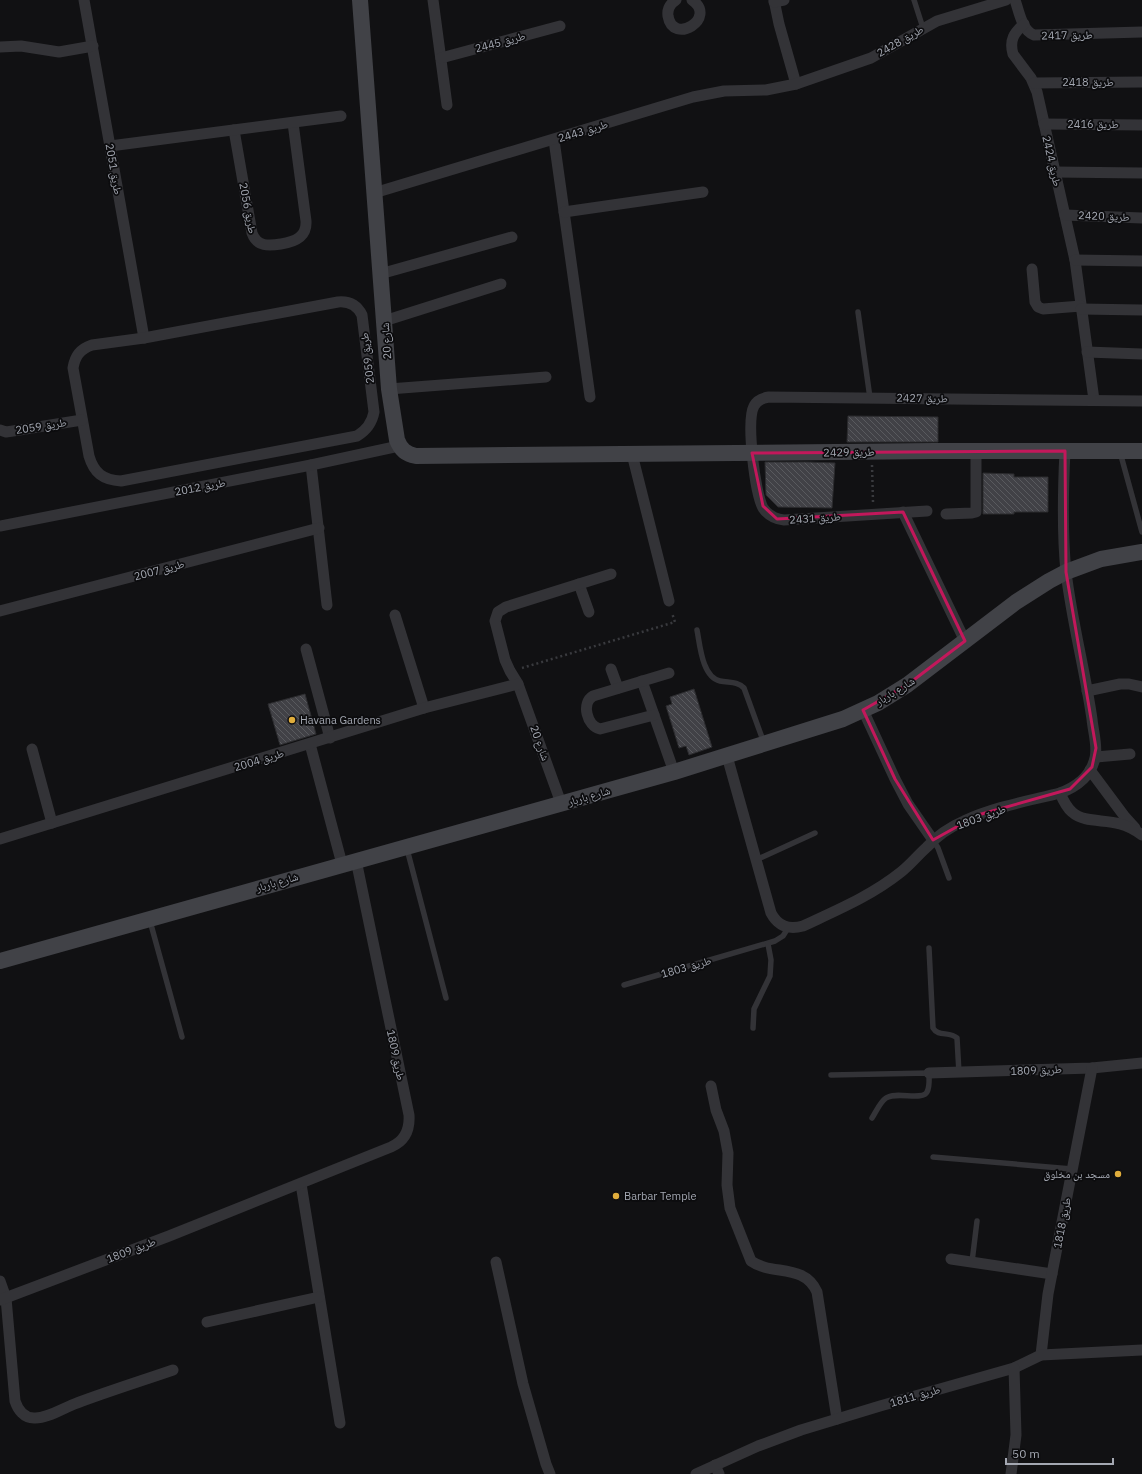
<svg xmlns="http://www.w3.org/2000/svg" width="1142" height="1474" viewBox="0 0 1142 1474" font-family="'IBM Plex Sans','Noto Naskh Arabic',sans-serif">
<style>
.building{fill:url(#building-back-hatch);stroke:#2c2c2f}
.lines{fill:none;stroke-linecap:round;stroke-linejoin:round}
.path{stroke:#393a3e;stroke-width:2.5;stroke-dasharray:2 3;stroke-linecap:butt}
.lane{stroke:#333337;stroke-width:5.5}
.street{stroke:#333337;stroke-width:11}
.secondary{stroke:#414247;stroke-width:16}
.marked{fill:none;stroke:#c2185b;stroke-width:3;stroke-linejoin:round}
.poi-dot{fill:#e0ad3c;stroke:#0c0c0e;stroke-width:1.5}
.labels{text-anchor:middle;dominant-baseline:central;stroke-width:3.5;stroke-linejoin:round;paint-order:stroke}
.street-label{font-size:11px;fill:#a4a8b2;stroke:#0c0c0e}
.poi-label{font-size:11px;fill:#a4a8b2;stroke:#0c0c0e;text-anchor:start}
</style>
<defs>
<pattern id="building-back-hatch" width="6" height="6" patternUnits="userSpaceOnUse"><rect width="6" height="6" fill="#414146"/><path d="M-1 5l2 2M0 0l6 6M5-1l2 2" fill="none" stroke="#595a5e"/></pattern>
</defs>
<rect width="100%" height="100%" fill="#111113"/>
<!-- building -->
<g class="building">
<path d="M848 416 938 417V442H847Z"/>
<path d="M765 462H808L835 463 832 508 778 507 766 495Z"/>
<path d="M983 473 1014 474V477H1048V512H1014V514H983Z"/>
<path d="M694 689 712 747 689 755 686 746 679 748 666 706 672 704 670 697Z"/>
<path d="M305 694 316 734 280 745 268 704Z"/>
</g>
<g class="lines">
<!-- path -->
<g class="path">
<path d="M872 465 873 502"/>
<path d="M522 668 675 622 672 613"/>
</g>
<!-- lane -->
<g class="lane">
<path d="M914 0 923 28"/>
<path d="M858 312 870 398"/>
<path d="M1120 452 1142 532"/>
<path d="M697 630C700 645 702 677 720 681 729 683 737 681 744 688L764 743"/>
<path d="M933 840 938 848 949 878"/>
<path d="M407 849 446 998"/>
<path d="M756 860 815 833"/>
<path d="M150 921 182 1037"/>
<path d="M929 948 933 1028C938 1037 950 1031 957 1038L959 1073"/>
<path d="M624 985 775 941 783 936 788 928"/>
<path d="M753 1028 754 1009 770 976 771 960 768 944"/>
<path d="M831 1075 929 1073C929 1079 930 1087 927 1092 923 1101 896 1091 886 1098 880 1102 876 1112 872 1118"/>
<path d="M933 1157 1072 1169"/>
<path d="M972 1262 977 1221"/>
</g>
<!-- street -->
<g class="street">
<path d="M84 0 144 338"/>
<path d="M433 0 447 105"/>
<path d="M676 0C670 4 667 9 668 16 673 46 718 18 692 0"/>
<path d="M774 0 779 24 796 84"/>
<path d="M1015 0C1019 11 1022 31 1034 35L1142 32"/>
<path d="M774 2 784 0"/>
<path d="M1024 24C1014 33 1009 40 1013 54L1031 78 1037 92 1075 260 1094 400"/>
<path d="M0 47 21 46 59 52 93 46"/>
<path d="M441 58 560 26"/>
<path d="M1034 83 1142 82"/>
<path d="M1044 124 1142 125"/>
<path d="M234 130 252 233C257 247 269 246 281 244 295 242 307 237 306 221L293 123"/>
<path d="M554 140 590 397"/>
<path d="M110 146 341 116"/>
<path d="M1055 172 1142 173"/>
<path d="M374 193 693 97 724 91 766 90 796 84 871 58 937 21 1006 0"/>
<path d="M564 212 703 192"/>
<path d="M1065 215 1142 218"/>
<path d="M1075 260 1142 261"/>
<path d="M1032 269 1035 302 1038 307 1043 309 1081 306"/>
<path d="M380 274 512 237"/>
<path d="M338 302C349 301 357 305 362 315L374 412C372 423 367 430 357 436L121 481C103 480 94 473 89 456L73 368C75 356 80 349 92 345L144 338Z"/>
<path d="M1081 309 1142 310"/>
<path d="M384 321 501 284"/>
<path d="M1087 352 1142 354"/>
<path d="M389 389 546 377"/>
<path d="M0 430 6 432 13 431 82 420"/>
<path d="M632 454 669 601"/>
<path d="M311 465 327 605"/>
<path d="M927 511 784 520C775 519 768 515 763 508 755 493 746 421 754 406 757 400 762 398 769 397L1142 401"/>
<path d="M903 512 965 641"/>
<path d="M946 514 972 513 976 512V451"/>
<path d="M0 526 311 465 399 446"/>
<path d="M579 584 589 612"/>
<path d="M0 611 319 528"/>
<path d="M395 615 424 708"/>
<path d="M306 649 330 738"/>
<path d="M611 669 618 688"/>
<path d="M642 681 674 772"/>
<path d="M1087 691 1120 684H1129L1142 687"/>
<path d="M863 710 895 779 908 804 933 840"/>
<path d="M654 715 600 729C587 726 581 703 593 696L669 673"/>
<path d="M310 744 342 864"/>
<path d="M32 749 52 823"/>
<path d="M727 756 771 913C778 926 788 930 803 926 837 910 871 896 901 872 910 865 918 855 927 847 937 836 950 827 964 821 994 807 1028 801 1060 793 1076 787 1091 776 1095 758 1098 747 1093 731 1092 719 1085 670 1072 622 1066 572 1062 532 1063 491 1065 451"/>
<path d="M1096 757 1130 754"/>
<path d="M1090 770 1125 817 1135 828"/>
<path d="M1060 793C1063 800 1066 807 1072 812 1084 823 1104 819 1120 824 1128 826 1135 830 1142 835"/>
<path d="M561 803 518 684 510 671 505 660 495 621 498 612 506 607 611 574"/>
<path d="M0 839 424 708 518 684"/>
<path d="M929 1073 1092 1068 1142 1063"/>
<path d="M711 1086 716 1110 724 1131 728 1153 727 1185 730 1208 751 1261C772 1276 804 1263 817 1292L837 1419"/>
<path d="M301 1184 340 1423"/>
<path d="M951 1259 1052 1274"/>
<path d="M496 1262 523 1384 546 1464 550 1474"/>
<path d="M0 1281 6 1298 15 1401C18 1410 24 1418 34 1418 47 1419 65 1407 77 1403 109 1391 141 1381 173 1370"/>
<path d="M0 1300 169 1236 391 1147C405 1141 410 1130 409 1115L356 860"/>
<path d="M207 1322 319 1297"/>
<path d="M1041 1355 1048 1294 1092 1068"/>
<path d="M715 1465 719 1474"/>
<path d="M696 1474 758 1446 801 1430 880 1406 1014 1368 1041 1355 1142 1350"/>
<path d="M1011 1474 1016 1435 1014 1368"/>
</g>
<!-- secondary -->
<g class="secondary">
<path d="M360 0 389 389 397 440C401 450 406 454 416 456L934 451H1142"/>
<path d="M0 961 674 772 843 719 878 703 907 685 1016 602 1049 581 1066 572 1101 559 1142 552"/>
</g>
</g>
<!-- marked area -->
<path class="marked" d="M1065 451 1066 572 1096 748 1092 767 1070 789 978 815 933 840 895 779 863 710 907 685 965 641 903 512 777 519 763 506 752 453Z"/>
<!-- markers -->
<g class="poi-dot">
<circle cx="292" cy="720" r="4"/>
<circle cx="1118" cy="1174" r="4"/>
<circle cx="616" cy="1196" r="4"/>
</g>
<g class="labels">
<!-- street labels -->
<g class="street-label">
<text transform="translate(1067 35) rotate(-1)">طريق 2417</text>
<text transform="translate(900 41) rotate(-30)">طريق 2428</text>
<text transform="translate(500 42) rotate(-15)">طريق 2445</text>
<text x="1088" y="82">طريق 2418</text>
<text x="1093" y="124">طريق 2416</text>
<text transform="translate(583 131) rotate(-17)">طريق 2443</text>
<text transform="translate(1052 161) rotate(77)">طريق 2424</text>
<text transform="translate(114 169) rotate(80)">طريق 2051</text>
<text transform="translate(248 208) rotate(79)">طريق 2056</text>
<text transform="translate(1104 216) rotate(2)">طريق 2420</text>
<text transform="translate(386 341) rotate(-94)">شارع 20</text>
<text transform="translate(367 358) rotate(-97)">طريق 2059</text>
<text transform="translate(922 398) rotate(1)">طريق 2427</text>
<text transform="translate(41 426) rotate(-9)">طريق 2059</text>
<text transform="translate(849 452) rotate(-1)">طريق 2429</text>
<text transform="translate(200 487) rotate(-11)">طريق 2012</text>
<text transform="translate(815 518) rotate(-4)">طريق 2431</text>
<text transform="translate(159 570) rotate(-15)">طريق 2007</text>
<text transform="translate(895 691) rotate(-32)">شارع باربار</text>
<text transform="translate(540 743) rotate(70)">شارع 20</text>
<text transform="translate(259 760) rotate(-17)">طريق 2004</text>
<text transform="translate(589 796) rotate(-16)">شارع باربار</text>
<text transform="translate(981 817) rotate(-20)">طريق 1803</text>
<text transform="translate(277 882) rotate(-16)">شارع باربار</text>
<text transform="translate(686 967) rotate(-16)">طريق 1803</text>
<text transform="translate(396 1055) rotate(78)">طريق 1809</text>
<text transform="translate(1036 1070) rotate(-2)">طريق 1809</text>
<text transform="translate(1062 1223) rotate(-79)">طريق 1818</text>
<text transform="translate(131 1250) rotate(-21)">طريق 1809</text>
<text transform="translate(915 1396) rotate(-16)">طريق 1811</text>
</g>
<!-- poi labels -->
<g class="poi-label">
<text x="300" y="720">Havana Gardens</text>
<text x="1110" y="1174" text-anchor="end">مسجد بن مخلوق</text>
<text x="624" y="1196">Barbar Temple</text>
</g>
</g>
<!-- scale -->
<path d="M1006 1458v6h107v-6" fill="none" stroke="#a4a8b2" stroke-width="2"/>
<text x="1012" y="1458" font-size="12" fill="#a4a8b2" stroke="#0c0c0e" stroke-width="3" paint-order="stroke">50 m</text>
</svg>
